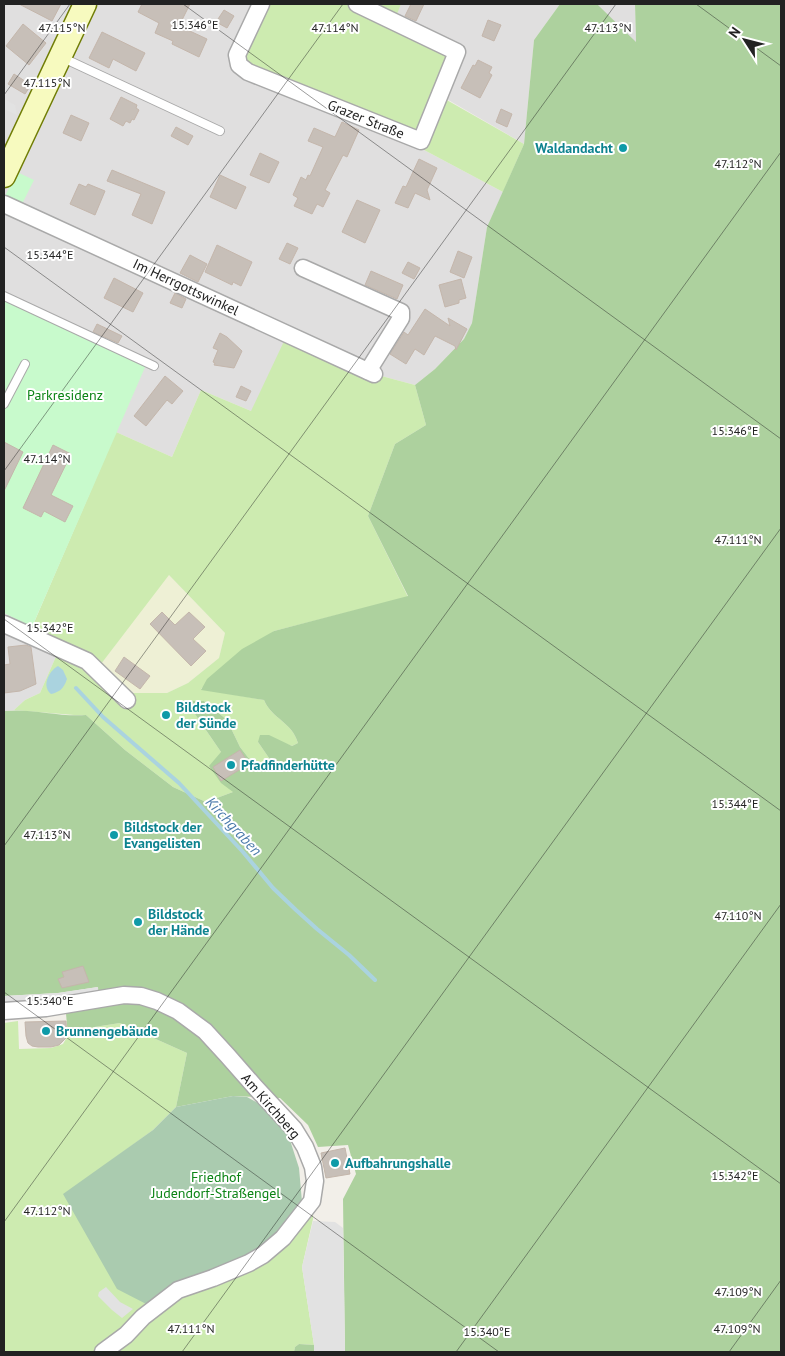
<svg xmlns="http://www.w3.org/2000/svg" width="785" height="1356" viewBox="0 0 785 1356" font-family="'PT Sans',sans-serif">
<style>
.residential{fill:#e0dfdf}
.farmland{fill:#eef0d5}
.grass{fill:#cdebb0;fill-rule:evenodd}
.forest{fill:#add19e}
.cemetery{fill:#aacbaf}
.park{fill:#c8facc}
.parking{fill:#e2e2e2}
.water{fill:#aad3df}
.lines{fill:none;stroke-linecap:round;stroke-linejoin:round}
.stream{stroke:#aad3df;stroke-width:4}
.building{fill:#c7bfb8;stroke:#c4b6ab}
.lane-casing{stroke:#a9a9a9;stroke-width:10}
.street-casing{stroke:#a9a9a9;stroke-width:19}
.secondary-casing{stroke:#707d05;stroke-width:25}
.lane{stroke:#fff;stroke-width:8}
.street{stroke:#fff;stroke-width:16}
.secondary{stroke:#f7fabf;stroke-width:22}
.ticks{fill:none;stroke:#222;stroke-width:1;stroke-opacity:0.45}
.culture-dot{fill:#0f9aa8;stroke:#fff;stroke-width:2}
.labels{text-anchor:middle;dominant-baseline:central;stroke-width:4;stroke-linejoin:round;paint-order:stroke}
.street-label{font-size:14px;fill:#222;stroke:#fff}
.culture-label{font-size:14px;font-weight:bold;fill:#0d838f;stroke:#fff;text-anchor:start}
.park-label{font-size:14px;fill:#0c8416;stroke:#fff}
.water-label{font-size:15px;font-style:italic;fill:#4a7aab;stroke:#fff}
.ticks-label{font-size:12px;text-anchor:middle;fill:#222;stroke:#fff;stroke-width:4;stroke-linejoin:round;paint-order:stroke}
</style>
<rect width="100%" height="100%" fill="#f2efe9"/>
<!-- residential -->
<g class="residential">
<path d="M4 4H265L364 118 503 192 487 227 472 323 464 339 435 369 415 385 374 374 251 411 201 390 172 457 116 432 145 365 4 296Z"/>
<path d="M401 4H560L534 40 524 144 445 98 396 14Z"/>
<path d="M597 4H635L636 43Z"/>
<path d="M4 613 32 627 30 631 61 645 40 693 25 700 14 710 4 711Z"/>
</g>
<!-- farmland -->
<path class="farmland" d="M168 574 225 633 219 658 188 683 167 693H127L101 664Z"/>
<!-- grass -->
<g class="grass">
<path d="M265 4H401L397 14 465 47 445 99 524 144 503 192 364 118 242 63Z"/>
<path d="M286 337 374 374 415 385 426 425 395 444 368 516 408 597 274 631 201 689 264 700C272 719 292 722 298 743L292 746 281 742H258L269 758 267 772 254 765 240 747 227 720 204 701H186L221 752 233 792 206 802 173 787 125 750 86 715H74L14 710 25 700 40 693 61 645 30 632 116 432 172 457 201 390 251 411ZM169 575 225 633 219 658 188 683 167 693H127L101 664Z"/>
<path d="M18 1021 19 1049 51 1048 63 1044 67 1037V1026L69 1031 120 1023 187 1053 176 1107 153 1130 64 1195 146 1303 154 1308 312 1201 313 1219 302 1267 314 1345 299 1344 295 1347 294 1352H4V1023Z"/>
</g>
<!-- forest -->
<g class="forest">
<path d="M560 4H597L636 42 635 4H781V1352H345L343 1199 356 1174 348 1145 318 1147 308 1125 280 1098 233 1096 176 1107 187 1053 120 1023 69 1031 67 1026 66 1013 98 987 58 993 4 996V711C31 708 58 717 86 715L125 750 173 787 206 802 233 792 221 783 209 766 221 752 186 701H204L227 720 240 747 254 765 267 772 269 758 258 742 260 735H269L292 746 298 743C292 722 272 719 264 700L201 690 207 679 242 649 274 631 408 596 368 516 395 444 426 425 415 385 435 369 464 339 472 323 487 227 524 144 534 40Z"/>
<path d="M299 1344 314 1345V1352H294L295 1347Z"/>
</g>
<!-- cemetery -->
<path class="cemetery" d="M233 1096 247 1097 258 1103 289 1137 299 1168 302 1202 283 1238 154 1308 117 1289 63 1194 153 1130 176 1107Z"/>
<!-- park -->
<g class="park">
<path d="M17 172 34 180 21 206 4 198Z"/>
<path d="M4 296 146 365 32 627 4 613Z"/>
</g>
<!-- parking -->
<g class="parking">
<path d="M61 4H84L63 48 46 33Z"/>
<path d="M4 99 15 105 17 115 4 109Z"/>
<path d="M98 987 99 999 4 1008V996L58 993Z"/>
<path d="M313 1221 335 1222 343 1228 345 1352H314V1345L302 1267Z"/>
<path d="M106 1287 120 1302 133 1309 122 1318 112 1310 98 1296 99 1292Z"/>
</g>
<!-- water -->
<path class="water" d="M58 666 63 670 67 679C64 688 60 692 51 694 41 686 49 671 58 666Z"/>
<g class="lines">
<!-- stream -->
<path class="stream" d="M76 688 103 717 179 783 243 852 273 888 296 910 317 929 349 955 375 980"/>
</g>
<!-- building -->
<g class="building">
<path d="M19 4H61L52 21Z"/>
<path d="M142 4H190L179 26 207 39 199 57 172 44 173 41 155 33 159 23 138 12Z"/>
<path d="M411 4H424L416 21 405 16Z"/>
<path d="M224 10 234 16 227 28 216 22Z"/>
<path d="M488 20 501 25 494 41 482 36Z"/>
<path d="M23 24 46 43 29 65 6 46Z"/>
<path d="M102 32 145 53 136 71 113 59 109 68 89 58Z"/>
<path d="M478 60 492 67 489 73 492 75 480 98 461 88 473 65 475 66Z"/>
<path d="M14 74 31 85 25 94 8 84Z"/>
<path d="M121 97 137 105 136 108 139 110 134 120 132 119 130 123 126 121 123 126 110 119Z"/>
<path d="M501 109 512 114 507 127 496 122Z"/>
<path d="M71 115 89 123 81 141 63 133Z"/>
<path d="M342 122 359 130 347 157 343 155 325 190 330 193 323 207 317 204 312 214 294 206 298 198 293 195 301 177 306 180 308 175 310 176 323 147 308 141 314 128 335 137Z"/>
<path d="M176 127 193 136 188 145 171 136Z"/>
<path d="M260 153 279 162 269 183 250 175Z"/>
<path d="M419 159 437 168 427 190 430 200 415 193 408 208 395 203 403 186 406 187Z"/>
<path d="M112 170 165 192 152 224 132 215 141 194 107 181Z"/>
<path d="M220 175 246 187 236 209 210 197Z"/>
<path d="M79 184 86 187 88 184 105 191 95 215 70 204Z"/>
<path d="M357 200 380 210 365 243 342 232Z"/>
<path d="M287 243 298 248 290 264 279 259Z"/>
<path d="M217 245 252 262 241 286 233 282 232 285 205 272Z"/>
<path d="M458 251 472 257 464 278 450 272Z"/>
<path d="M190 255 207 264 198 282 180 273Z"/>
<path d="M408 262 420 268 414 279 402 273Z"/>
<path d="M371 271 403 285 397 299 365 285Z"/>
<path d="M114 278 143 293 133 312 104 298Z"/>
<path d="M461 279 466 298 459 300V303L445 307 439 285Z"/>
<path d="M175 293 186 299 182 308 170 303Z"/>
<path d="M425 309 450 326 448 318 467 329 456 350 455 346 435 336 424 355 415 349 406 364 390 354 404 332 408 335Z"/>
<path d="M97 324 122 336 118 343 93 332Z"/>
<path d="M220 333 227 337 242 351 234 368 214 365 215 363 213 362 218 350 213 348Z"/>
<path d="M165 376 183 391 172 404 167 400 146 426 134 416Z"/>
<path d="M241 386 251 391 246 401 236 397Z"/>
<path d="M4 442 23 452 4 491Z"/>
<path d="M53 445 71 454 51 495 73 506 65 522 44 511 41 517 23 508Z"/>
<path d="M162 612 175 625 189 612 205 627 193 639 206 651 191 666 150 624Z"/>
<path d="M26 645 31 647 36 684 20 691 4 693V665L10 664 8 647Z"/>
<path d="M124 657 150 676 140 689 115 671Z"/>
<path d="M240 750 249 764 221 781 213 767Z"/>
<path d="M83 966 89 982 62 988 58 979 64 977 62 972Z"/>
<path d="M66 1021 67 1037 59 1045 51 1047H38L32 1046 28 1043 26 1036 25 1022Z"/>
<path d="M345 1148 350 1174 326 1178 321 1153Z"/>
</g>
<g class="lines">
<defs>
<g id="lane">
<path d="M61 57 220 131"/>
<path d="M4 296 154 366"/>
<path d="M4 404 25 364"/>
</g>
<g id="street">
<path d="M261 4 237 55 239 65 248 72 421 141 457 52 357 4"/>
<path d="M4 204 374 374"/>
<path d="M303 268 401 312V318L368 371"/>
<path d="M4 624 87 661 127 700"/>
<path d="M4 1011 46 1008 124 995 141 996 157 1001 178 1011 205 1031 227 1055 256 1088 294 1129 305 1147 313 1167 315 1181 312 1201 283 1238 263 1255 249 1263 213 1278 178 1290 143 1317 126 1335 103 1352"/>
</g>
<path id="secondary" d="M4 176 85 4"/>
</defs>
<!-- lane casing -->
<use href="#lane" class="lane-casing"/>
<!-- street casing -->
<use href="#street" class="street-casing"/>
<!-- secondary casing -->
<use href="#secondary" class="secondary-casing"/>
<!-- lane -->
<use href="#lane" class="lane"/>
<!-- street -->
<use href="#street" class="street"/>
<!-- secondary -->
<use href="#secondary" class="secondary"/>
</g>
<!-- ticks -->
<path class="ticks" d="M183 4 781 439M696 4 781 66M4 95 70 4M4 247 781 811M4 471 343 4M4 619 781 1184M4 846 616 4M4 992 499 1352M4 1222 781 152M182 1352 781 528M456 1352 781 904M729 1352 781 1280"/>
<!-- markers -->
<g class="culture-dot">
<circle cx="623" cy="148" r="5"/>
<circle cx="166" cy="715" r="5"/>
<circle cx="231" cy="765" r="5"/>
<circle cx="114" cy="835" r="5"/>
<circle cx="138" cy="922" r="5"/>
<circle cx="46" cy="1031" r="5"/>
<circle cx="335" cy="1163" r="5"/>
</g>
<g class="labels">
<!-- street labels -->
<g class="street-label">
<text transform="translate(366 119) rotate(22)">Grazer Straße</text>
<text transform="translate(186 287) rotate(25)">Im Herrgottswinkel</text>
<text transform="translate(271 1106) rotate(49)">Am Kirchberg</text>
</g>
<!-- culture labels -->
<g class="culture-label">
<text x="613" y="148" text-anchor="end">Waldandacht</text>
<text x="176" y="707">Bildstock<tspan x="176" dy="16">der Sünde</tspan></text>
<text x="241" y="765">Pfadfinderhütte</text>
<text x="124" y="827">Bildstock der<tspan x="124" dy="16">Evangelisten</tspan></text>
<text x="148" y="914">Bildstock<tspan x="148" dy="16">der Hände</tspan></text>
<text x="56" y="1031">Brunnengebäude</text>
<text x="345" y="1163">Aufbahrungshalle</text>
</g>
<!-- park labels -->
<g class="park-label">
<text x="65" y="395">Parkresidenz</text>
<text x="216" y="1177">Friedhof<tspan x="216" dy="16">Judendorf-Straßengel</tspan></text>
</g>
<!-- water labels -->
<g class="water-label">
<text transform="translate(234 826) rotate(47)">Kirchgraben</text>
</g>
</g>
<g class="ticks-label">
<text x="195" y="29">15.346°E</text>
<text x="62" y="32">47.115°N</text>
<text x="335" y="32">47.114°N</text>
<text x="608" y="32">47.113°N</text>
<text x="47" y="87">47.115°N</text>
<text x="738" y="168">47.112°N</text>
<text x="50" y="259">15.344°E</text>
<text x="735" y="435">15.346°E</text>
<text x="47" y="463">47.114°N</text>
<text x="738" y="544">47.111°N</text>
<text x="50" y="632">15.342°E</text>
<text x="735" y="808">15.344°E</text>
<text x="47" y="839">47.113°N</text>
<text x="738" y="920">47.110°N</text>
<text x="50" y="1005">15.340°E</text>
<text x="735" y="1180">15.342°E</text>
<text x="47" y="1215">47.112°N</text>
<text x="738" y="1296">47.109°N</text>
<text x="191" y="1333">47.111°N</text>
<text x="737" y="1333">47.109°N</text>
<text x="487" y="1336">15.340°E</text>
</g>
<!-- border -->
<rect width="785" height="1356" fill="none" stroke="#222222" stroke-width="10"/>
<!-- north arrow -->
<g transform="translate(745 40) rotate(306)" stroke="#ffffff" stroke-width="4" paint-order="stroke">
<path d="M0-4L9 19L0 12L-9 19Z" fill="#222222"/>
<text y="-8" font-size="14" font-weight="bold" text-anchor="middle" fill="#222222">N</text>
</g>
</svg>
